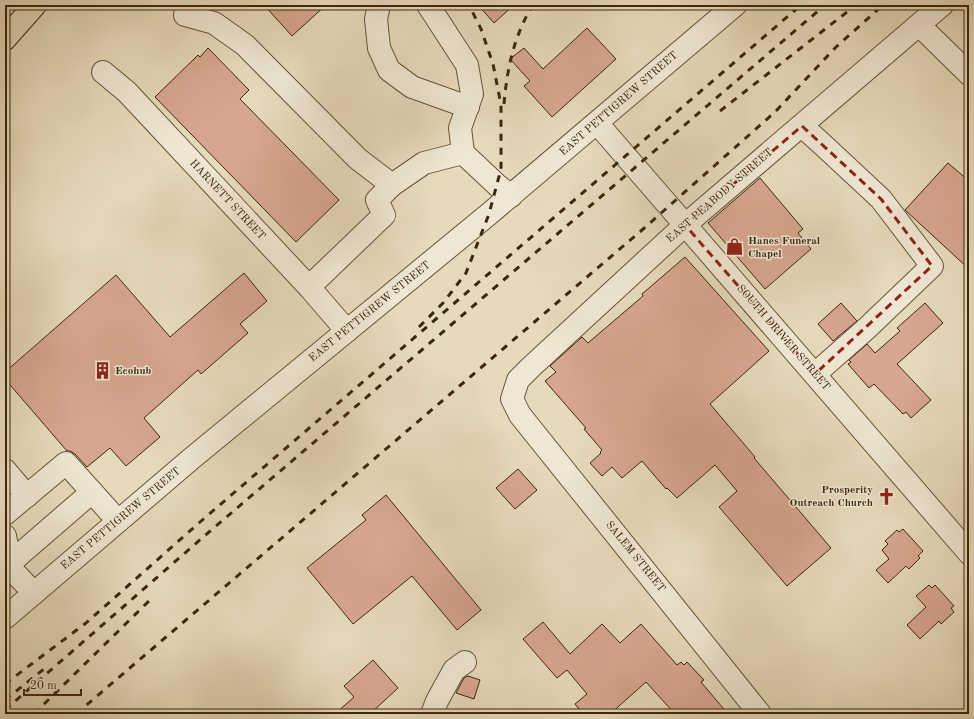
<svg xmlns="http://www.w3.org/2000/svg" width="974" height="719" viewBox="0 0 974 719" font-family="'Old Standard TT',serif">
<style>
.building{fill:#d7a690;stroke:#3d270b}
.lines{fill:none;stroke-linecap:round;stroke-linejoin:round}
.minor-casing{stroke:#675437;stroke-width:24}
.highway-casing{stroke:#3d270b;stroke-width:24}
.minor{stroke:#efe7d3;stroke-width:22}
.highway{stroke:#e6dabc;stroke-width:22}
.rail{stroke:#3d270b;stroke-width:3;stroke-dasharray:7 7;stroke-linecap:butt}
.marked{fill:none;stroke:#8f2418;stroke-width:3;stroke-dasharray:8 5;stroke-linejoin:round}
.labels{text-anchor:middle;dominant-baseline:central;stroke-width:3;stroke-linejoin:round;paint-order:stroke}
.street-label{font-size:11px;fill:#3d270b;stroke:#efe7d3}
.poi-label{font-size:11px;font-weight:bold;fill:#3d270b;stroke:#efe7d3;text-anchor:start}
</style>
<rect width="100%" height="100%" fill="#e6dabc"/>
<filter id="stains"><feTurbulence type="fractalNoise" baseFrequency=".005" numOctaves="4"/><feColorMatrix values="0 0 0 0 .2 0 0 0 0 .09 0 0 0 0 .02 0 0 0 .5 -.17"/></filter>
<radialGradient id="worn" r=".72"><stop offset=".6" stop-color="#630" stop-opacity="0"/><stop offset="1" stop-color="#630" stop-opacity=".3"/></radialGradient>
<!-- building -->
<g class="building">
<path d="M264 5H326L292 36Z"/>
<path d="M478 5H514L494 23Z"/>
<path d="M587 28 616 59 552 117 524 86 530 81 510 59 524 48 543 69Z"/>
<path d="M208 48 249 90 240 99 339 200 296 242 155 97 198 55 200 57Z"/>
<path d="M948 163 969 181V269L905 210Z"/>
<path d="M760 178 803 229 798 233 811 249 765 289 708 223Z"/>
<path d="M685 257 769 351 710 404 755 457 754 458 831 548 787 586 719 507 737 491 715 465 677 498 667 488 666 489 642 461 622 478 612 467 602 476 590 463 601 453 600 452 602 450 584 429 586 428 545 381 556 372 550 366 582 337 588 343 643 296 642 294Z"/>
<path d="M244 273 267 301 240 324 248 333 201 374 198 370 144 418 160 437 126 466 110 448 87 467 75 454 70 451H67L5 379V372L116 275 170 337Z"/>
<path d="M841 303 857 321 833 341 818 324Z"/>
<path d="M925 303 943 323 897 364 931 400 911 418 906 412 903 414 874 384 869 388 848 364 851 362 849 360 867 344 875 353 900 331 897 328Z"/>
<path d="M518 469 537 490 515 509 496 488Z"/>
<path d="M386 495 481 610 457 630 412 576 353 624 307 568 366 520 362 515Z"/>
<path d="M903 529 923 551 918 556 920 558 909 569 906 566 888 583 876 570 889 559 882 550 888 544 885 541 897 530 899 532Z"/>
<path d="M929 585 932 588 935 585 954 606 951 608 954 612 941 624 939 621 920 639 907 625 926 607 916 596Z"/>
<path d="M543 622 570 654 602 624 620 643 641 624 677 665 681 662 684 665 687 662 704 680 701 682 728 714H675L646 682 610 714H583L575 704 587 694 567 670 557 678 523 639Z"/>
<path d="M373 660 398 688 370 714H335L354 697 344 686Z"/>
<path d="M468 676 480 680 474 699 456 693 464 678Z"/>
</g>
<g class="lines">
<defs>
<g id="minor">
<path d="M379 5 376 19 379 48 389 70 412 87 468 107"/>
<path d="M428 5 467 65 472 94 460 128 463 153 497 185 511 196"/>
<path d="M185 15 214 23 245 45 358 159 392 185"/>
<path d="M919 25 969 74"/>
<path d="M103 72 127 92 309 287 347 331"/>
<path d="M597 123 969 553"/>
<path d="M802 126 822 144 881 199 932 266 866 329 815 374"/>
<path d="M309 287 384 215 377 200 392 185 424 163 463 153"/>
<path d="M5 470 27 496"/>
<path d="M5 514 66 463 118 521"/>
<path d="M5 536 12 570 34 593"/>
<path d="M10 563 92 492"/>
<path d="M5 618 191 459 489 214 735 5"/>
<path d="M432 714 437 701 454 670 465 662"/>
<path d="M760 714 520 415 512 399 518 380 531 367 685 225 942 5"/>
</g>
<path id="highway" d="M5 39 35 5"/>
</defs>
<!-- minor casing -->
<use href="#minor" class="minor-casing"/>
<!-- highway casing -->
<use href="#highway" class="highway-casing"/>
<!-- minor -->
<use href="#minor" class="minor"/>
<!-- highway -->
<use href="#highway" class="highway"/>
<!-- rail -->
<g class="rail">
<path d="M504 104C507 69 514 35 533 5"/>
<path d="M720 111 856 5"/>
<path d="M419 327 443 303 466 273 489 214 501 169V105L493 64 481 29 469 5"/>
<path d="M5 684 86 623 200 522 801 5"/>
<path d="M5 700 44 669"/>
<path d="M5 710 209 532 825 5"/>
<path d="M34 714 151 599"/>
<path d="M76 714 642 230 775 112 836 47 883 5"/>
</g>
</g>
<!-- marked area -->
<path class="marked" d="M802 126 881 199 932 266 815 374 685 225Z"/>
<!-- icons -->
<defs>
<symbol id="shop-bare" viewBox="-9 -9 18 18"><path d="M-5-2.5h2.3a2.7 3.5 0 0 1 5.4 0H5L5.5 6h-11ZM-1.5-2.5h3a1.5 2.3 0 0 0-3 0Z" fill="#8f2418" stroke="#efe7d3" stroke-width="2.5" paint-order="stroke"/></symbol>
<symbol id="building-bare" viewBox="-9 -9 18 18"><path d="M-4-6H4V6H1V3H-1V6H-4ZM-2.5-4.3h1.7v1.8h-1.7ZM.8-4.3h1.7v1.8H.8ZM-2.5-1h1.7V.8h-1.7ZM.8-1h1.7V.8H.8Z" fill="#8f2418" stroke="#efe7d3" stroke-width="2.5" paint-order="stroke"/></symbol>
<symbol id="church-bare" viewBox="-9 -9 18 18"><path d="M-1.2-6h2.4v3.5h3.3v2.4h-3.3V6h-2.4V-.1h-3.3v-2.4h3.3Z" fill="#8f2418" stroke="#efe7d3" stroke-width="2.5" paint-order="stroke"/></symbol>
</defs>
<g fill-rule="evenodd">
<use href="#shop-bare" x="722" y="234" width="25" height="25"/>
<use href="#building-bare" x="90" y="358" width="25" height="25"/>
<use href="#church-bare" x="874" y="484" width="25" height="25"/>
</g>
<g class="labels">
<!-- street labels -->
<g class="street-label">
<text transform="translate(619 104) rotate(-41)">EAST PETTIGREW STREET</text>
<text transform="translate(720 196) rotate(-41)">EAST PEABODY STREET</text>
<text transform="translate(227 200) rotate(47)">HARNETT STREET</text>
<text transform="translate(370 312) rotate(-39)">EAST PETTIGREW STREET</text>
<text transform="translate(783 338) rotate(49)">SOUTH DRIVER STREET</text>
<text transform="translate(121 519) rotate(-40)">EAST PETTIGREW STREET</text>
<text transform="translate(635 557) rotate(51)">SALEM STREET</text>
</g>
<!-- poi labels -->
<g class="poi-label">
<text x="748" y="241">Hanes Funeral<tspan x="748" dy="13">Chapel</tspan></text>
<text x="115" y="371">Ecohub</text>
<text x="873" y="490" text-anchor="end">Prosperity<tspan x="873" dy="13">Outreach Church</tspan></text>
</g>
</g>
<!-- margin -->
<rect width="974" height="719" fill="none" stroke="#e6dabc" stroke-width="20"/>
<rect x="6" y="6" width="962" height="707" fill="none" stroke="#3d270b" stroke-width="2"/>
<rect x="10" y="10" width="954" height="699" fill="none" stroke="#3d270b"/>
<!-- scale -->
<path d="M24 689v6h57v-6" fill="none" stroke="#3d270b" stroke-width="2"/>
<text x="30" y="689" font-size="12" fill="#3d270b" stroke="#efe7d3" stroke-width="3" paint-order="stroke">20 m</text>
<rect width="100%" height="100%" filter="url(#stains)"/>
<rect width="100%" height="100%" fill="url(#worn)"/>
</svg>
